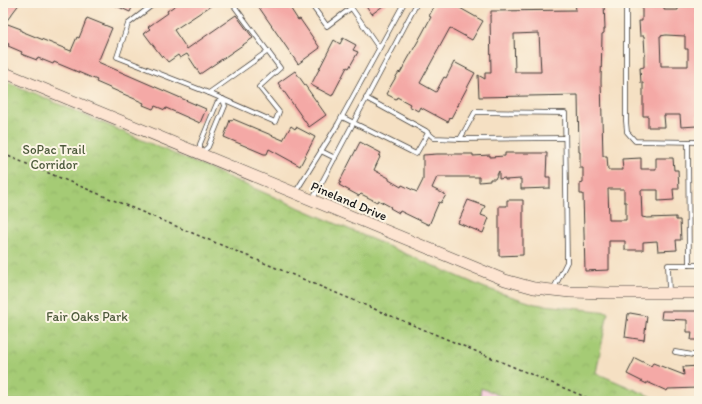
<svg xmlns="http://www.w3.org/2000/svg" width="702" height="404" viewBox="0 0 702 404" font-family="Itim,sans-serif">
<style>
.built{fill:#f5cfdb}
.park{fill:url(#park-crowns);stroke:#607448}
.building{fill:#f4a9a6;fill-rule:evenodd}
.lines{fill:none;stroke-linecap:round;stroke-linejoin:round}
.lane-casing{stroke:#3d3935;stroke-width:5.5}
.secondary-casing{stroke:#3d3935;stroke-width:12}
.path{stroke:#3d3935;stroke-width:1.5;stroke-dasharray:3 3;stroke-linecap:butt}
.lane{stroke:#fff;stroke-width:4}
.secondary{stroke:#fde4d1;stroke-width:11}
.labels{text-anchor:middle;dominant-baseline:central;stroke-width:4;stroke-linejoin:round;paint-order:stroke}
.park-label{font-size:13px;fill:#4c593b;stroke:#fcf5e5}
.street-label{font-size:13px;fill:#1c1c1c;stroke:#fcf5e5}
</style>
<defs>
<pattern id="park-crowns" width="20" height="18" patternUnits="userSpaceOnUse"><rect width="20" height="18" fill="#a5cb75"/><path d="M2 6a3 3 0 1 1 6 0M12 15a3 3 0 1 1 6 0" fill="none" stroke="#8dae65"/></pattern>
</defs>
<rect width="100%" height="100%" fill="#fcf5e5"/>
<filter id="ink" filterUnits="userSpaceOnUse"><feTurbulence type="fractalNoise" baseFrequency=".025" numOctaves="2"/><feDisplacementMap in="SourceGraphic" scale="8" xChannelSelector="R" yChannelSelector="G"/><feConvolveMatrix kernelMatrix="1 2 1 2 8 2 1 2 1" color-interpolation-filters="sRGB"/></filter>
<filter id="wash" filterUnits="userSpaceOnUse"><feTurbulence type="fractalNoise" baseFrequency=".012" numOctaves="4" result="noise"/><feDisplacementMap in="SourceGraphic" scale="16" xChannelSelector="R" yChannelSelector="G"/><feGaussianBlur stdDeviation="0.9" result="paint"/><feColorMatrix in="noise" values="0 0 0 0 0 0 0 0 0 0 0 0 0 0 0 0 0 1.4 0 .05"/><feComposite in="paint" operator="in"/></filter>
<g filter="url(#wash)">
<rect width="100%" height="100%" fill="#f5e0c3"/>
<!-- built -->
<path class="built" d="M481 388 513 401H479Z"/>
<!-- park -->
<path class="park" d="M3 80 485 288 535 304 608 312 596 373 661 401H513L481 388 479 401H3Z"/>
<g id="blocks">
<!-- building -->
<g class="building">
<path d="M3 3H20L5 23 21 29V31L71 51 77 37 79 38 87 18 112 28 98 62 206 109 200 123 166 108 165 110 155 106 153 109 143 105 144 103 96 82 97 80 54 62 53 64 38 58 37 60 21 54 22 52 8 46 9 44 3 42Z"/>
<path d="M110 3H134L130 12Z"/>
<path d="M179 3H215L174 30 187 49 236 15 253 38 200 74 187 54 180 58 178 55 168 62 163 56 162 57 144 33 150 29 148 27 168 13 167 11Z"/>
<path d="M256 3H287L298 20 300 19 320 48 298 64Z"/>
<path d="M364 3H387L372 14Z"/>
<path d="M436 3H451L483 21 472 40 450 28 420 83 436 92 444 77 446 78 454 62 475 73 451 118 450 117 448 122 420 107 418 111 409 106 410 104 397 97 396 99 386 94 397 75 399 72 400 73 422 34 431 17 429 16Z"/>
<path d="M575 3H604L605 29H604V33L602 34 601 81 603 156H607L608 170H623L622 159 641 158V169H656V158H673L674 170H678L679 189H673L674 200 658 201V190H641L642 217 647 218 676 217V220H680L681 240H676L677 250 658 251 657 241 643 242V250H625V241H609V270L585 271 583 194H580V183L583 182V168H580V152H579L578 95 479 97 478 75 485 79V73H491L490 15H491V11L576 10ZM539 33 541 72H515L514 34ZM608 189H624V202H626V220H609Z"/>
<path d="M642 3H664V10H678V3H697V19H699V115H697V126L681 127 680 115H664L665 127H648V116H643V83H641L640 68 644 67V55H645L644 36H640L639 21H642ZM666 35 685 36V49H688V66H661L660 36Z"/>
<path d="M343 38 356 45 353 50 358 52 349 68 347 67 332 96 311 85 334 40 340 44Z"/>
<path d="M295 71 326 115 309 127 278 83Z"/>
<path d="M233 119 283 140 291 126 295 129 296 127 315 137 300 166 269 149 267 154H264L224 137 230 120 232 121Z"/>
<path d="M360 142 381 153 379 156 380 157 374 170 389 178V180L401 187 402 185 417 192 423 180V155L437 154H473V156L490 155V157L505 156V153H547L546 177H550V188L521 189V179L505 180V178L499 179V171L495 179H490V181L479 182V177H437L432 188 446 195 441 203 439 202 429 225 400 211 399 213 390 208 391 207 378 200 377 202 361 194 359 196 339 185 341 182 340 181Z"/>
<path d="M468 200 485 206 481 215 489 218 483 233 458 223Z"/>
<path d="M507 200H523V255L499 256V206H507Z"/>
<path d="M662 311H699V340H691L692 332H687V320L661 319Z"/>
<path d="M630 313 647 316 644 340 625 337 628 314Z"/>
<path d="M635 358 651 366 653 363 684 375 683 367 699 366V388L668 389 667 391 647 382V384L627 374Z"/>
</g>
</g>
</g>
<g filter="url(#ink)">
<use href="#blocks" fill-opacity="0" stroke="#3d3935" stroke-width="1"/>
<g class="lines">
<defs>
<g id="lane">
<path d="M155 3 128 24 117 57 209 93 275 122 279 112 259 87 280 68 232 3"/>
<path d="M310 3 327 26 351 8"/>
<path d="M348 3 379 48"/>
<path d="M626 3V121L627 132 635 141 699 142"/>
<path d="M209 93 268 51"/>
<path d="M366 98 426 131 434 138 460 139 475 112 565 113 567 262 554 288"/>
<path d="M223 99 225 106 208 147 200 154V144L217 103Z"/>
<path d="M342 117 416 154 428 133"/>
<path d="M460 139 565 138"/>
<path d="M688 142 689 265H699"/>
<path d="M321 151 335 158"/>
<path d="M295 193 338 124 404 3"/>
<path d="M313 199 417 3"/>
<path d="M669 292 668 265H689"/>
<path d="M675 352 699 356"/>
</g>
<path id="secondary" d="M3 72 505 280 534 288 570 292 608 293H699"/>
</defs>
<!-- lane casing -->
<use href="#lane" class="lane-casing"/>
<!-- secondary casing -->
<use href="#secondary" class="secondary-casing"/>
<!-- path -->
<path class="path" d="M3 154 595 401"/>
<!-- lane -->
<use href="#lane" class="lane"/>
<!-- secondary -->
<use href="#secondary" class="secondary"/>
</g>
</g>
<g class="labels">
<!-- park labels -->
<g class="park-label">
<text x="54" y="149">SoPac Trail<tspan x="54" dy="15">Corridor</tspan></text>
<text x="87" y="316">Fair Oaks Park</text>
</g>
<!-- street labels -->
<g class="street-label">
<text transform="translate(349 201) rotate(23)">Pineland Drive</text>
</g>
</g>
<!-- margin -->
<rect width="702" height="404" fill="none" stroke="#fcf5e5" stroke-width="16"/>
</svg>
